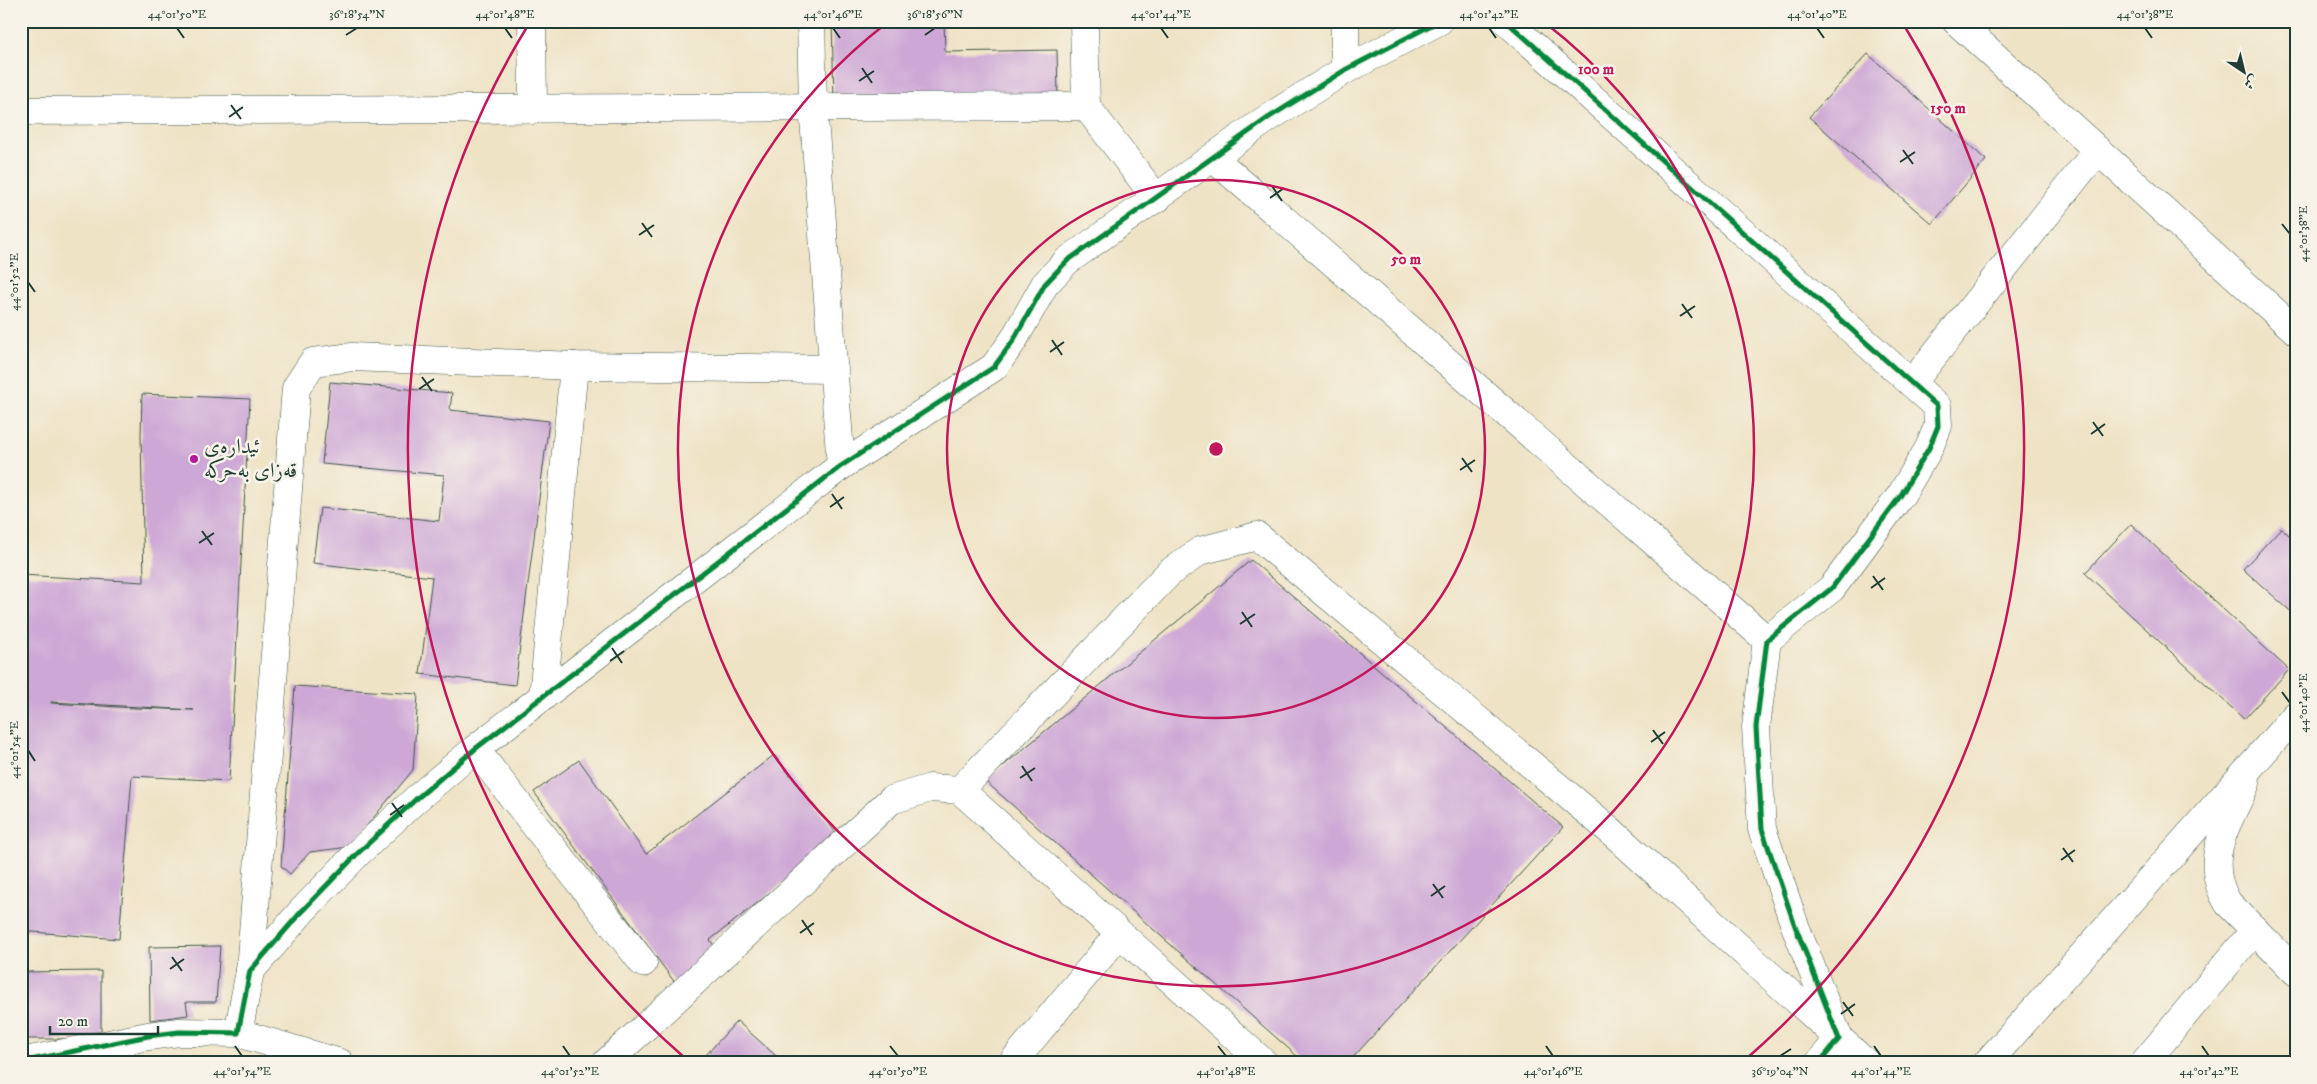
<svg xmlns="http://www.w3.org/2000/svg" width="2317" height="1084" viewBox="0 0 2317 1084" font-family="'IM FELL DW Pica',Amiri,serif">
<style>
.building{fill:#cda7d5;fill-rule:evenodd}
.lines{fill:none;stroke-linecap:round;stroke-linejoin:round}
.minor-casing{stroke:#3e564a;stroke-width:29}
.minor{stroke:#fff;stroke-width:28}
.cycleway-casing{stroke:#f7f3e8;stroke-width:8}
.cycleway{stroke:#00873e;stroke-width:5}
.ticks{fill:none;stroke:#1f3d34;stroke-width:2}
.ring{fill:none;stroke:#c2185b;stroke-width:2.5}
.poi-dot{fill:#b5179e;stroke:#f7f3e8;stroke-width:2}
.labels{text-anchor:middle;dominant-baseline:central;stroke-width:5;stroke-linejoin:round;paint-order:stroke}
.poi-label{font-size:21px;fill:#1f3d34;stroke:#f7f3e8;text-anchor:start}
.centre{fill:#c2185b;stroke:#f7f3e8;stroke-width:2.5}
.ring-label{font-size:15px;text-anchor:middle;font-weight:bold;fill:#c2185b;stroke:#f7f3e8;stroke-width:5;stroke-linejoin:round;paint-order:stroke}
.neatline{fill:none;stroke:#1f3d34;stroke-width:2}
.ticks-label{font-size:12px;text-anchor:middle;fill:#1f3d34}
</style>
<rect width="100%" height="100%" fill="#f7f3e8"/>
<filter id="ink" filterUnits="userSpaceOnUse"><feTurbulence type="fractalNoise" baseFrequency=".02" numOctaves="2"/><feDisplacementMap in="SourceGraphic" scale="10" xChannelSelector="R" yChannelSelector="G"/><feConvolveMatrix kernelMatrix="1 2 1 2 8 2 1 2 1" color-interpolation-filters="sRGB"/></filter>
<filter id="wash" filterUnits="userSpaceOnUse"><feTurbulence type="fractalNoise" baseFrequency=".0096" numOctaves="4" result="noise"/><feDisplacementMap in="SourceGraphic" scale="20" xChannelSelector="R" yChannelSelector="G"/><feGaussianBlur stdDeviation="1.12" result="paint"/><feColorMatrix in="noise" values="0 0 0 0 0 0 0 0 0 0 0 0 0 0 0 0 0 1.4 0 .05"/><feComposite in="paint" operator="in"/></filter>
<g filter="url(#wash)">
<rect width="100%" height="100%" fill="#efe3c6"/>
<g id="blocks">
<!-- building -->
<g class="building">
<path d="M832 21H944L945 52 1057 50 1058 96 834 101Z"/>
<path d="M1868 54 1986 160 1932 224 1809 117Z"/>
<path d="M330 382 452 393 450 410 549 421 515 685 420 674 432 577 313 563 320 508 439 521 444 475 322 464Z"/>
<path d="M142 394 250 399 229 781 132 776 119 939 21 931V575L144 582 141 436ZM51 703V702L194 710 136 708Z"/>
<path d="M2131 524 2289 670 2244 719 2085 573Z"/>
<path d="M2281 528 2296 541V616L2243 569Z"/>
<path d="M1251 560 1563 827 1348 1063H1305L985 781Z"/>
<path d="M295 686 418 694 413 770 349 847 310 852 290 874 281 866Z"/>
<path d="M774 755 840 838 710 940 721 955 676 984 534 792 579 760 646 854Z"/>
<path d="M220 946 216 1002H186L188 1015 150 1020 149 947Z"/>
<path d="M101 971V1039H21V972Z"/>
<path d="M737 1021 784 1063H710L704 1057Z"/>
</g>
</g>
</g>
<g filter="url(#ink)">
<use href="#blocks" fill-opacity="0" stroke="#3e564a" stroke-width="1"/>
<g class="lines">
<defs>
<g id="minor">
<path d="M532 21 533 110"/>
<path d="M811 21 813 106 841 466"/>
<path d="M1084 21 1086 106 1157 199"/>
<path d="M1345 21V70"/>
<path d="M1506 21 1937 406 1938 426 1929 448 1901 495 1832 588 1767 640 1756 727 1762 829 1794 923 1839 1039 1819 1063"/>
<path d="M1956 21 2296 331"/>
<path d="M21 111 1086 106"/>
<path d="M1213 158 1767 640"/>
<path d="M1912 383 2097 151"/>
<path d="M543 697 574 366"/>
<path d="M475 749 643 963"/>
<path d="M2246 783C2228 825 2201 859 2228 903L2296 972"/>
<path d="M960 790 1169 573 1200 551 1257 536 1612 832 1866 1063"/>
<path d="M250 971 296 388 313 362 352 357 574 366 834 369"/>
<path d="M238 1033 340 1063"/>
<path d="M21 1062 148 1036 179 1032 238 1033 250 971 302 911 357 854 415 800 475 749 841 466 994 367 1013 341 1045 284 1067 261 1268 118 1345 70 1439 21"/>
<path d="M606 1063 891 800 930 788 960 790 1264 1063"/>
<path d="M1012 1063 1119 934"/>
<path d="M1987 1063 2296 715"/>
<path d="M2144 1063 2255 930"/>
</g>
</defs>
<!-- minor casing -->
<use href="#minor" class="minor-casing"/>
<!-- minor -->
<use href="#minor" class="minor"/>
<defs>
<g id="cycleway">
<path d="M1506 21 1937 406 1938 426 1929 448 1901 495 1832 588 1767 640 1756 727 1762 829 1794 923 1839 1039 1819 1063"/>
<path d="M21 1062 148 1036 179 1032 238 1033 250 971 302 911 357 854 415 800 475 749 841 466 994 367 1013 341 1045 284 1067 261 1268 118 1345 70 1439 21"/>
</g>
</defs>
<!-- cycleway casing -->
<use href="#cycleway" class="cycleway-casing"/>
<!-- cycleway -->
<use href="#cycleway" class="cycleway"/>
</g>
</g>
<!-- ticks -->
<path class="ticks" d="M177 28 184 38M505 28 512 38M833 28 840 38M1161 28 1168 38M1489 28 1496 38M1817 28 1824 38M2145 28 2152 38M346 35 357 28M925 35 935 28M862 68 872 83M859 81 874 71M231 105 241 119M229 117 243 107M1903 150 1913 164M1900 162 1915 152M1272 186 1282 201M1270 198 1284 188M642 223 652 237M2282 224 2290 234M639 235 654 225M28 282 35 292M1682 304 1692 318M1680 316 1695 306M1052 340 1062 355M1050 352 1064 342M422 377 432 391M419 389 434 379M2093 422 2103 436M2091 434 2105 424M1462 458 1472 472M1460 470 1475 460M832 494 842 509M830 507 844 497M202 531 212 545M199 543 214 533M1873 576 1883 590M1871 588 1885 578M1242 612 1252 627M1240 624 1255 614M612 648 622 663M610 661 624 651M2282 692 2290 703M1653 730 1663 744M1651 742 1665 732M28 750 35 761M1022 766 1032 781M1020 778 1035 768M392 803 402 817M390 815 404 805M2063 848 2073 862M2061 860 2075 850M1433 884 1443 898M1431 896 1445 886M802 920 812 935M800 933 814 923M172 957 182 971M170 969 184 959M1843 1002 1853 1016M1841 1014 1855 1004M235 1046 242 1056M563 1046 570 1056M890 1046 898 1056M1218 1046 1226 1056M1546 1046 1553 1056M1874 1046 1881 1056M2202 1046 2209 1056M1780 1056 1791 1049"/>
<!-- distance rings -->
<g class="ring">
<circle cx="1216" cy="449" r="269"/>
<path d="M1544 22A538 538 0 1 1 888 22"/>
<path d="M686 1059A808 808 0 0 1 527 27M1905 27A808 808 0 0 1 1746 1059"/>
</g>
<!-- markers -->
<circle class="poi-dot" cx="194" cy="459" r="5"/>
<g class="labels">
<!-- poi labels -->
<g class="poi-label">
<text x="204" y="447">ئیدارەی<tspan x="204" dy="24">قەزای بەحرکە</tspan></text>
</g>
</g>
<circle cx="1216" cy="449" r="8" class="centre"/>
<g class="ring-label">
<text x="1596" y="74">100 m</text>
<text x="1948" y="113">150 m</text>
<text x="1406" y="264">50 m</text>
</g>
<!-- margin -->
<rect width="2317" height="1084" fill="none" stroke="#f7f3e8" stroke-width="55"/>
<!-- north arrow -->
<g transform="translate(2244 72) rotate(145)" stroke="#f7f3e8" stroke-width="4" paint-order="stroke">
<path d="M0-4L9 19L0 12L-9 19Z" fill="#1f3d34"/>
<text y="-8" font-size="14" font-weight="bold" text-anchor="middle" fill="#1f3d34">ش</text>
</g>
<!-- scale -->
<path d="M50 1026v8h108v-8" fill="none" stroke="#1f3d34" stroke-width="2.5"/>
<text x="58" y="1026" font-size="15" fill="#1f3d34" stroke="#f7f3e8" stroke-width="4" paint-order="stroke">20 m</text>
<rect x="28" y="28" width="2262" height="1028" class="neatline"/>
<g class="ticks-label">
<text x="177" y="18">44°01'50"E</text>
<text x="357" y="18">36°18'54"N</text>
<text x="505" y="18">44°01'48"E</text>
<text x="833" y="18">44°01'46"E</text>
<text x="935" y="18">36°18'56"N</text>
<text x="1161" y="18">44°01'44"E</text>
<text x="1489" y="18">44°01'42"E</text>
<text x="1817" y="18">44°01'40"E</text>
<text x="2145" y="18">44°01'38"E</text>
<text transform="translate(2303 234) rotate(-90)" y="4">44°01'38"E</text>
<text transform="translate(14 282) rotate(-90)" y="4">44°01'52"E</text>
<text transform="translate(2303 703) rotate(-90)" y="4">44°01'40"E</text>
<text transform="translate(14 750) rotate(-90)" y="4">44°01'54"E</text>
<text x="242" y="1075">44°01'54"E</text>
<text x="570" y="1075">44°01'52"E</text>
<text x="898" y="1075">44°01'50"E</text>
<text x="1226" y="1075">44°01'48"E</text>
<text x="1553" y="1075">44°01'46"E</text>
<text x="1780" y="1075">36°19'04"N</text>
<text x="1881" y="1075">44°01'44"E</text>
<text x="2209" y="1075">44°01'42"E</text>
</g>
</svg>
